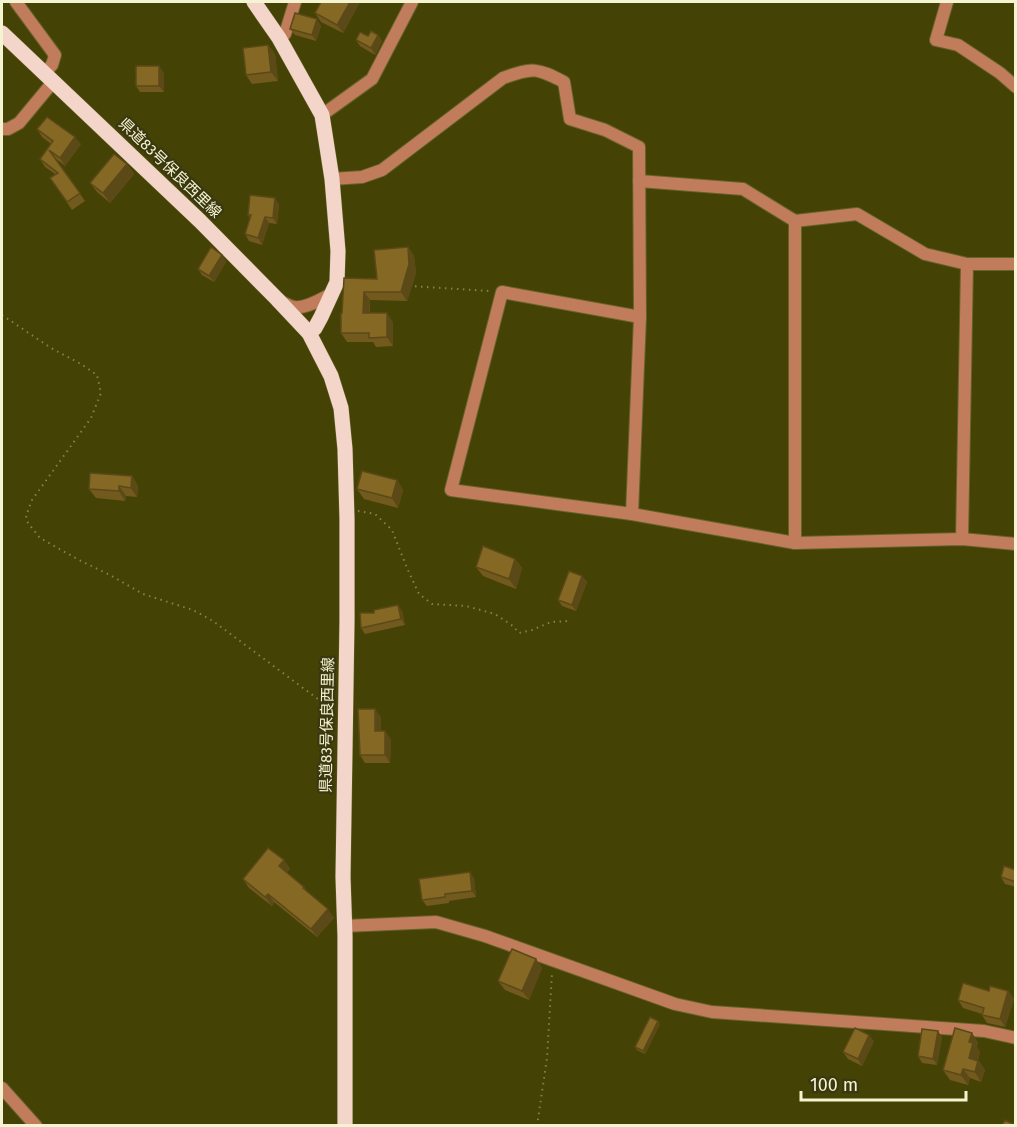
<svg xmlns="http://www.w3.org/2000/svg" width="1017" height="1127" viewBox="0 0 1017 1127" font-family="'Fira Sans','Noto Sans JP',sans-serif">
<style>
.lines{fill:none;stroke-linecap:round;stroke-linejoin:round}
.minor-casing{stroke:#65622a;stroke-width:14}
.tertiary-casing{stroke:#65622a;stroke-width:14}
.primary-casing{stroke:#65622a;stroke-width:16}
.path{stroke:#84824e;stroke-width:2;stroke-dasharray:1.5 4.5;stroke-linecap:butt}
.minor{stroke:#c07c5b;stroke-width:12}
.tertiary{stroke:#c07c5b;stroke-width:12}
.primary{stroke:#f3d6c9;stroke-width:15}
.wall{fill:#72591e}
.shaded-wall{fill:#5c4918}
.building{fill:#846823;stroke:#5c4918;stroke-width:1.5}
.labels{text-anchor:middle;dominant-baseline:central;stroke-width:4.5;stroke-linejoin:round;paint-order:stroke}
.street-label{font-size:15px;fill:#f5f4d0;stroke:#3a3811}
</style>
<rect width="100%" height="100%" fill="#454205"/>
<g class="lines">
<defs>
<g id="minor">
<path d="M16 2 55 55 52 65 44 73"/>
<path d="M947 2 936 40 958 45 1000 73 1016 87"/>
<path d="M279 38 285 34 295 2"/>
<path d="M322 115 372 79 412 2"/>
<path d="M2 129H8L19 123 53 82"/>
<path d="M332 179 362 177 382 170 503 78C533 67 537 68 564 82L570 119 605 130 639 147 640 317 632 514"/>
<path d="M639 181 743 189 795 221 857 214 925 254 967 264H1016"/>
<path d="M280 301C284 303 290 306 294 307 306 309 321 299 331 294"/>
<path d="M640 317 502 292 451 490 632 514 795 543 962 539 1016 544"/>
<path d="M962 539 967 264"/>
<path d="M795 543V221"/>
</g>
<g id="tertiary">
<path d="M344 926 436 922 485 936 675 1004 712 1012 984 1031 1016 1038"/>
<path d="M2 1088 36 1126"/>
</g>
<g id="primary">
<path d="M254 2 279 38 322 115 332 179 338 251 337 282 321 317 315 328 309 333"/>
<path d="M2 33 200 221 277 299 309 333 331 376 341 408 345 449 347 519V621L343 877 345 936V1126"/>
</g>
</defs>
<!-- minor casing -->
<use href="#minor" class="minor-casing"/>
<!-- tertiary casing -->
<use href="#tertiary" class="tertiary-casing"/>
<!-- primary casing -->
<use href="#primary" class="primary-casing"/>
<!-- path -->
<g class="path">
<path d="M409 286 490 291"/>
<path d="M2 315 51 348 81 364 97 375 101 393 91 418 32 500 26 516 28 523 40 538 79 560 110 575 143 594 193 610 213 621 334 711"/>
<path d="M358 511 375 514 392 530 407 568 419 594 432 604 466 606 495 614 513 626 519 633 532 630 551 622 568 621"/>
<path d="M537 1126 547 1058 552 973"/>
</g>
<!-- minor -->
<use href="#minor" class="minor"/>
<!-- tertiary -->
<use href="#tertiary" class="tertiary"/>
<!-- primary -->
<use href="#primary" class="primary"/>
</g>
<!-- wall -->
<g class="wall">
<path d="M320 2H360L343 33 321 22 315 13 321 3Z"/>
<path d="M321 26 316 41 295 35 290 29Z"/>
<path d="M378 35 382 41 375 55 360 46 356 40 368 36Z"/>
<path d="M268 45 275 54 278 81 252 84 246 75Z"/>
<path d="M164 73V92H140L136 86Z"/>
<path d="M37 129 81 144 65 166 55 158 85 201 72 210 50 178 55 174 45 167 40 159 51 144 42 137Z"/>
<path d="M127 164 134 174 110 203 97 192 90 183Z"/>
<path d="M279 204 277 224 269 223 262 245 249 241 245 234 250 218 248 215Z"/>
<path d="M408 247 414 256 416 273 407 301 370 300V313L393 322V346L376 347 373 342H347L341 333 342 313Z"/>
<path d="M222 255 226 262 214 282 202 275 198 269Z"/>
<path d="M132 476 138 486 137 497 126 496 125 501 96 498 89 489Z"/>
<path d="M397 480 403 490 398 508 364 499 357 489Z"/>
<path d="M515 559 522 568 516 589 483 576 476 567Z"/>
<path d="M582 576 587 582 576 611 562 606 558 600Z"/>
<path d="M402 611 405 625 365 634 361 628 374 613Z"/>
<path d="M381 717V731H385L391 740 390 763H365L360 755Z"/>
<path d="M284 860 290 869 287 872 304 887 308 893 334 918 317 937 274 902 272 906 249 888 243 879Z"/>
<path d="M1016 870V887L1005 884 1001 877Z"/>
<path d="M470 872 474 879 476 897 449 901V903L427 906 422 900Z"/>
<path d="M536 959 542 968 529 1000 505 990 498 981Z"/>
<path d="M989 991H1008L1014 999 1005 1027 987 1023 982 1015V1014L963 1008 958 1000Z"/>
<path d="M660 1024 645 1054 637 1050 635 1047Z"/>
<path d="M942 1037 937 1065 922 1063 918 1056Z"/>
<path d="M874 1041 862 1066 848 1059 843 1052Z"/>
<path d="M978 1042 977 1047 980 1052 978 1060 985 1070 981 1082 970 1078 968 1085 950 1080 943 1070Z"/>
</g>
<!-- shaded-wall -->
<g class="shaded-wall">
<path d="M350 2H360L343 33 337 25Z"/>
<path d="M317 19 321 26 316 41 312 35Z"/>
<path d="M378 35 382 41 375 55 371 48Z"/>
<path d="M268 45 275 54 278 81 271 72Z"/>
<path d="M159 66 164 73V92L159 86Z"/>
<path d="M75 137 81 144 65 166 60 158Z"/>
<path d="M127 164 134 174 110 203 103 193Z"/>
<path d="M275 198 279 204 277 224 273 218Z"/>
<path d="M265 217 269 223 262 245 258 238Z"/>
<path d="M408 247 414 256 416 273 407 301 401 292Z"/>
<path d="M222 255 226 262 214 282 209 276Z"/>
<path d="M364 292 370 300 369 322 363 313Z"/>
<path d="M387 313 393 322V346L387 337Z"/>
<path d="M132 476 138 486 137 497 131 488Z"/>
<path d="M397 480 403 490 398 508 392 498Z"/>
<path d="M119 486 126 496 125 501 119 491Z"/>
<path d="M515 559 522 568 516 589 509 579Z"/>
<path d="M582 576 587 582 576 611 572 605Z"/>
<path d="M398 605 402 611 405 625 401 619Z"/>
<path d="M375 709 381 717V740L375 731Z"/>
<path d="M385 731 391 740 390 763 385 755Z"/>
<path d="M284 860 290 869 286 874 279 866Z"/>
<path d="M470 872 474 879 476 897 472 891Z"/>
<path d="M268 894 274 902 272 906 265 897Z"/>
<path d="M328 909 334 918 317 937 311 929Z"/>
<path d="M536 959 542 968 529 1000 522 991Z"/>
<path d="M1008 991 1014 999 1005 1027 1000 1019Z"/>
<path d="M658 1021 660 1024 645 1054 643 1051Z"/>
<path d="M938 1031 942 1037 937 1065 933 1059Z"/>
<path d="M972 1033 978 1042 977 1047 980 1052 976 1067 969 1058V1042Z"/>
<path d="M869 1035 874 1041 862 1066 858 1059Z"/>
<path d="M978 1061 985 1070 981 1082 975 1072Z"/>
<path d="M963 1069 970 1078 968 1085 961 1075Z"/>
</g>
<!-- building -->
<g class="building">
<path d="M321 2H350L337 25 315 13Z"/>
<path d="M295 13 317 19 312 35 290 29Z"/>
<path d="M371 31 378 35 371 48 356 40 360 32 368 36Z"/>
<path d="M268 45 271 72 246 75 243 48Z"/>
<rect x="136" y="66" width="23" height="20"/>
<path d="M47 117 75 137 60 158 49 150 80 193 67 202 50 178 58 173 40 159 53 141 37 129Z"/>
<path d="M114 154 127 164 103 193 90 183Z"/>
<path d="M250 195 275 198 273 218 265 217 258 238 245 234 251 215H248Z"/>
<path d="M211 247 222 255 209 276 198 269Z"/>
<path d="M408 247 409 264 401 292H364L363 313H387V337L369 338V333H341V313H342L344 278 377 279 374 250Z"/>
<path d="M362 471 397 480 392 498 357 489Z"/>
<path d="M90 473 132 476 131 488 119 486V491L89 489Z"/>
<path d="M483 546 515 559 509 579 476 567Z"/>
<path d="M569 571 582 576 572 605 558 600Z"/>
<path d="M398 605 401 619 361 628 360 613H374V610Z"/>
<path d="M358 709H375V731H385V755H360Z"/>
<path d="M268 848 284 860 279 866 304 887 303 888 328 909 311 929 268 894 265 897 243 879Z"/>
<path d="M1004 866 1016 870V882L1001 877Z"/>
<path d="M470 872 472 891 445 894V897L422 900 419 879Z"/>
<path d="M512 949 536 959 522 991 498 981Z"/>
<path d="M963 983 989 991 990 986 1008 991 1000 1019 982 1015 984 1008 958 1000Z"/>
<path d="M650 1017 658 1021 643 1051 635 1047Z"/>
<path d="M855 1028 869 1035 858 1059 843 1052Z"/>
<path d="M955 1028 972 1033 969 1042 973 1043 969 1058 978 1061 975 1072 963 1069 961 1075 943 1070Z"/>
<path d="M922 1029 938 1031 933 1059 918 1056Z"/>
<path d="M1005 1120 1015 1125H1002Z"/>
</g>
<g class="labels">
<!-- street labels -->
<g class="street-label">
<text transform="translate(170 168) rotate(44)">県道83号保良西里線</text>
<text transform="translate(327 725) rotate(-89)">県道83号保良西里線</text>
</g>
</g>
<!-- border -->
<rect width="1017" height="1127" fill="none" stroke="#f5f4d0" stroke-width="6"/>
<!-- scale -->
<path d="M801 1091v9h165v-9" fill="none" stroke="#f5f4d0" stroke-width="3"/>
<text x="810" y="1091" font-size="18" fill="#f5f4d0" stroke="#3a3811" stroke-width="4.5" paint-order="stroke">100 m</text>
</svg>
